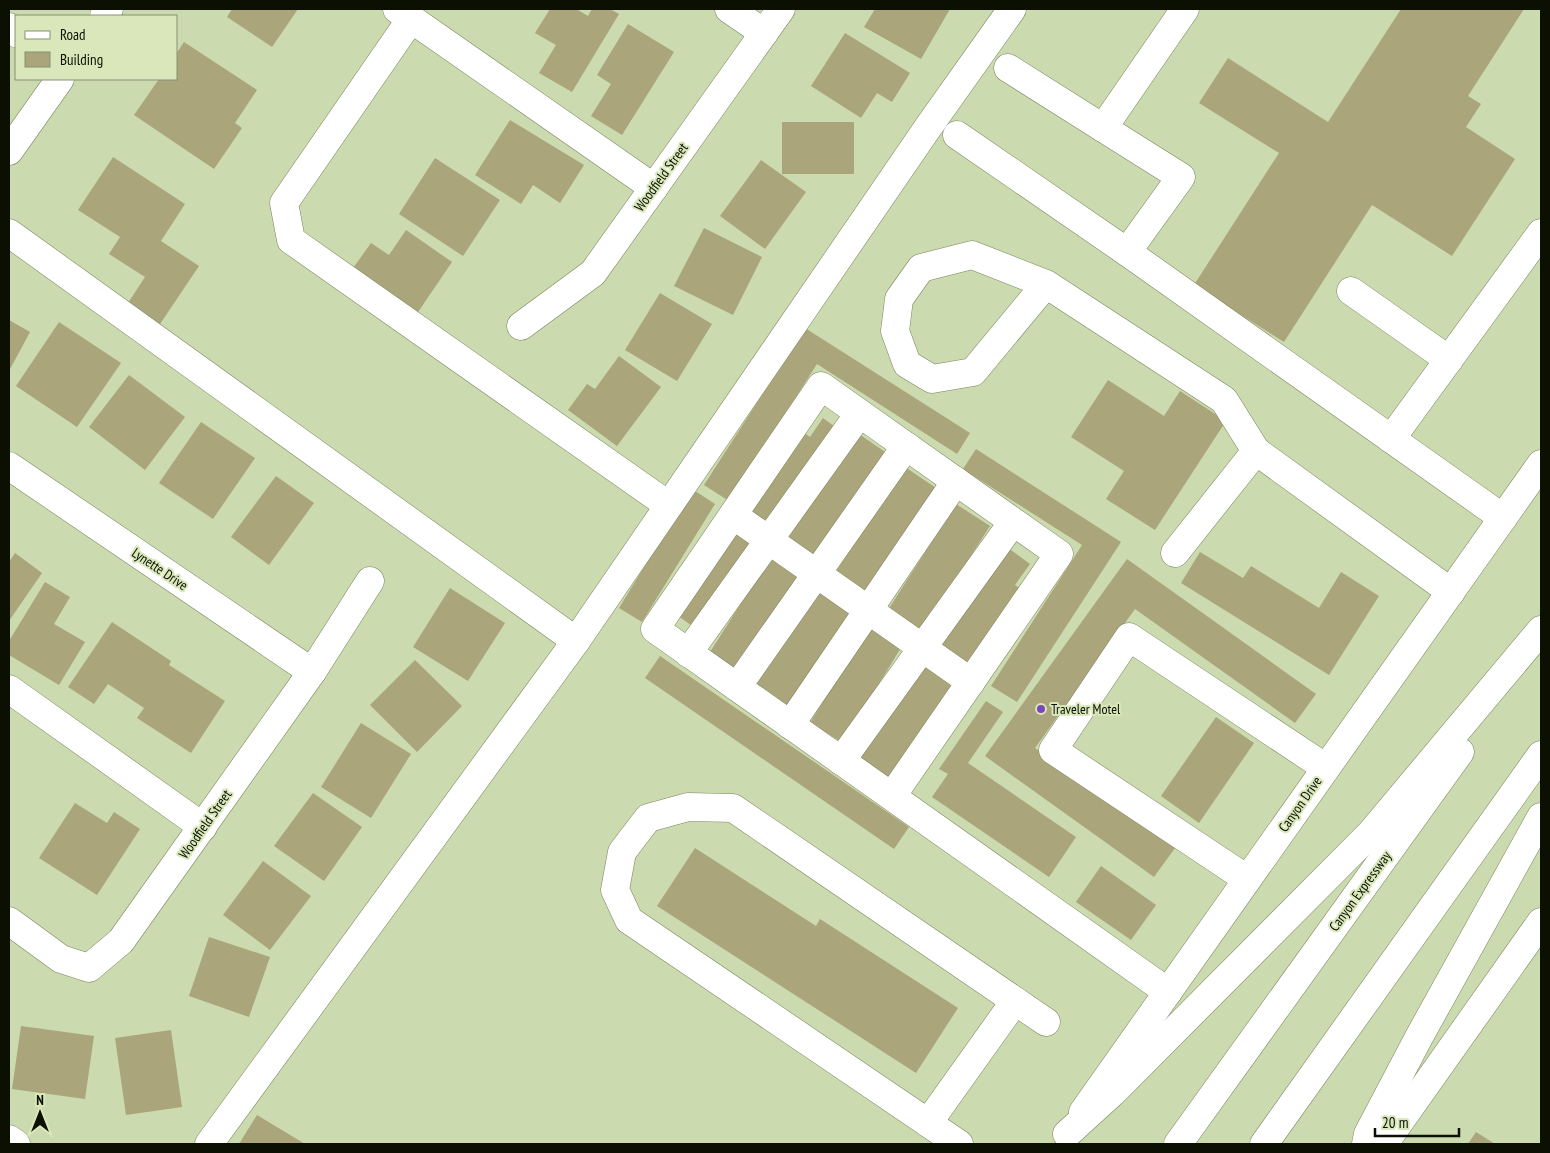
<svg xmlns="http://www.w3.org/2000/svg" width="1550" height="1153" viewBox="0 0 1550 1153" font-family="'PT Sans Narrow',sans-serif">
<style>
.building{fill:#aaa57a}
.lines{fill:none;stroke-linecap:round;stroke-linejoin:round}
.minor-casing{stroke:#79855d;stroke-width:29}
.major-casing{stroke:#79855d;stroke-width:29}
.highway-casing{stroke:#79855d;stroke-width:29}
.minor{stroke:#fff;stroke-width:28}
.major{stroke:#fff;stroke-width:28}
.highway{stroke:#fff;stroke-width:28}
.poi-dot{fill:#7e46bc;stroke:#d9e7bb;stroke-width:2}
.labels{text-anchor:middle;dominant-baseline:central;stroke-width:4;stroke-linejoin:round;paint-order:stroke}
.street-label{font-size:14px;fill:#0b1003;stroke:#d9e7bb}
.poi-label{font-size:14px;fill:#0b1003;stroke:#d9e7bb;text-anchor:start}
</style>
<rect width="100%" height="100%" fill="#ccdaaf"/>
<!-- building -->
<g class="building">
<path d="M232 9H298L272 47 227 17Z"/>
<path d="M550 9H576L588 16 592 9H610L619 14 572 92 539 73 556 45 535 33Z"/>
<path d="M875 9H950L921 59 864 27Z"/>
<path d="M1401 9H1524L1468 96 1481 104 1466 127 1515 159 1452 256 1372 205 1284 342 1194 285 1279 153 1199 103 1228 58 1328 122Z"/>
<path d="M628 24 674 52 622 135 591 116 611 84 597 75Z"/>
<path d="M845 33 910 73 892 102 877 93 861 118 811 86Z"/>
<path d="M184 42 257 90 235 123 242 128 214 169 134 115 159 79H176V54Z"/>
<path d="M510 120 584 165 560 203 533 185 521 204 475 175Z"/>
<rect x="782" y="122" width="72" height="52"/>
<path d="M113 157 185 204 161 241 199 266 158 327 126 306 145 277 109 254 120 237 78 210Z"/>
<path d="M435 158 500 200 463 256 399 214Z"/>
<path d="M761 160 806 192 765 249 720 216Z"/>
<path d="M704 228 762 257 733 315 674 286Z"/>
<path d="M406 230 452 262 416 315 351 271 371 243 389 255Z"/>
<path d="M660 293 712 324 677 381 625 350Z"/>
<path d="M9 320 30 332 9 371Z"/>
<path d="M59 322 121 363 77 427 16 386Z"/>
<path d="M805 328 970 433 957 454 817 364 729 501 704 485Z"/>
<path d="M619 356 661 387 617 446 568 410 587 384 595 389Z"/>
<path d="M129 375 185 417 145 470 89 427Z"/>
<path d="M1108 380 1164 416 1180 391 1226 421 1155 530 1106 499 1124 471 1071 437Z"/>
<path d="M823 418 838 429 765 528 743 511 802 431 810 437Z"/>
<path d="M201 422 255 458 213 519 159 483Z"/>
<path d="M859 434 888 454 814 561 785 541Z"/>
<path d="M976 449 1121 542 1017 702 991 686 1082 545 963 469Z"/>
<path d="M905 467 939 490 867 598 833 576Z"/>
<path d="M276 476 314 503 269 565 231 537Z"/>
<path d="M692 489 715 504 642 622 619 608Z"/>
<path d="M956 504 990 526 920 635 886 613Z"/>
<path d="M737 527 758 543 695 628 674 613Z"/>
<path d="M1007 547 1030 564 1015 585 1025 592 969 671 936 648Z"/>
<path d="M1200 552 1243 578 1251 566 1319 608 1341 572 1379 596 1329 675 1181 583Z"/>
<path d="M15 553 42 573 9 621V562Z"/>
<path d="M772 555 801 573 739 671 710 652Z"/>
<path d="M1127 559 1316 694 1295 723 1135 609 1035 748 1175 848 1154 877 985 756Z"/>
<path d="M45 582 70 597 54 624 85 642 59 685 9 655V641Z"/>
<path d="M450 588 505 623 468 681 413 647Z"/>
<path d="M821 589 854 612 788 707 755 684Z"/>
<path d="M112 622 171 661 169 665 225 701 191 753 137 718 144 708 108 684 94 704 68 687Z"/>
<path d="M869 627 902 646 843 743 810 723Z"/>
<path d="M660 656 909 827 894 849 645 678Z"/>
<path d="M415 660 462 706 417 752 370 705Z"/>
<path d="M926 663 960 686 893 780 859 757Z"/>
<path d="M986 701 1003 712 968 763 1076 837 1049 877 932 797 948 774 939 769Z"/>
<path d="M1216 717 1254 743 1199 823 1161 796Z"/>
<path d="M361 723 411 754 371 818 321 787Z"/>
<path d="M313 793 362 827 324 881 274 846Z"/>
<path d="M75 803 107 823 114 812 140 829 97 895 39 858Z"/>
<path d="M695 848 816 926 820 919 958 1008 916 1073 657 906Z"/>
<path d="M263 861 311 896 270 950 223 915Z"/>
<path d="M1101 866 1156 905 1131 940 1076 902Z"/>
<path d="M209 937 270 957 249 1017 189 996Z"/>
<path d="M21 1026 94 1036 85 1099 12 1089Z"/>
<path d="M171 1030 182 1107 126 1115 115 1038Z"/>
<path d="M257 1115 305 1144H239Z"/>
<path d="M1476 1132 1495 1144H1468Z"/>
</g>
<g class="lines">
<defs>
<g id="minor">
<path d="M397 9 654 188"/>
<path d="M729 9 764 33"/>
<path d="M104 16 109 9"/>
<path d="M411 19 284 203 291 240 668 505"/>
<path d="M9 27 16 33"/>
<path d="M1008 68 1103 128"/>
<path d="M957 135 1127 252 1503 518"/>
<path d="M9 151 60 79"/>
<path d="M9 233 576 641"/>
<path d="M1127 252 1181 177 1103 128 1185 9"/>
<path d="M1046 284 973 372 932 379 907 364 895 331 899 299 921 268 972 255 1046 284 1224 400 1256 451"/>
<path d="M1351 291 1449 360"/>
<path d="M521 326 593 273 781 9"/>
<path d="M1391 439 1541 233"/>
<path d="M9 466 312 672"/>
<path d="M733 515 971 682"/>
<path d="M1175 553 1256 451 1451 592"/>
<path d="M688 653 859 414"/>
<path d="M737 687 906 446"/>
<path d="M9 689 203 827"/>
<path d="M790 725 956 481"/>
<path d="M841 761 1013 522"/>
<path d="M892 796 1059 554 821 386 655 629 1168 992"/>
<path d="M1247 879 1053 750 1129 637 1326 768"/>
<path d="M9 921 61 959 89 968 121 941 312 672 370 581"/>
<path d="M928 1123 1015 1001"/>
<path d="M9 1139 16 1144"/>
<path d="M209 1144 576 641 929 126 1012 9"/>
<path d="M959 1144 629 920 615 890 622 852 648 818 688 807 733 808 1046 1022"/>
</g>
<g id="major">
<path d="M1083 1112 1541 464"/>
<path d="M1384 1144 1541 922"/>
</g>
<g id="highway">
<path d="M1067 1134 1112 1093 1371 833 1541 630"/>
<path d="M1178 1144 1460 752"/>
<path d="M1264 1144 1541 755"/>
<path d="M1366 1144 1368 1134 1419 1037 1541 817"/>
</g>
</defs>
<!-- minor casing -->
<use href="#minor" class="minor-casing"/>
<!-- major casing -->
<use href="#major" class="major-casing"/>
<!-- highway casing -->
<use href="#highway" class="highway-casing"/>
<!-- minor -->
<use href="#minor" class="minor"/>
<!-- major -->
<use href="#major" class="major"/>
<!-- highway -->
<use href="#highway" class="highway"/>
</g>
<!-- markers -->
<circle class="poi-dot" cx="1041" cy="709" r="5"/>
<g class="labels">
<!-- street labels -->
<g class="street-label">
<text transform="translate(661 177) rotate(-54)">Woodfield Street</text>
<text transform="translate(160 569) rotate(34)">Lynette Drive</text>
<text transform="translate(1300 804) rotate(-55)">Canyon Drive</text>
<text transform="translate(205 824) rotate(-55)">Woodfield Street</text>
<text transform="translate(1360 891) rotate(-54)">Canyon Expressway</text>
</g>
<!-- poi labels -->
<g class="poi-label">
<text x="1051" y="709">Traveler Motel</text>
</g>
</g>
<!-- border -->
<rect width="1550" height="1153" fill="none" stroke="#0b1003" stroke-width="20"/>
<!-- legend -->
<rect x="15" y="15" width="162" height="65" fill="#d9e7bb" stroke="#879171"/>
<rect x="25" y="31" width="25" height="8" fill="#ffffff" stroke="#879171"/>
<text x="60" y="40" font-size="15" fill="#0b1003">Road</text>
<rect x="25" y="52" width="25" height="15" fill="#aaa57a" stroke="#879171"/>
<text x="60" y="65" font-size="15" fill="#0b1003">Building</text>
<!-- north arrow -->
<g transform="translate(40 1113)" stroke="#d9e7bb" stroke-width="4" paint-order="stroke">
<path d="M0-4L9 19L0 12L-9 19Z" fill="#0b1003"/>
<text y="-8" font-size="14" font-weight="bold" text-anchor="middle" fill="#0b1003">N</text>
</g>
<!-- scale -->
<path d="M1375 1128v8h84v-8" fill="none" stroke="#0b1003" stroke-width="2.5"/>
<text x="1382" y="1128" font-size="15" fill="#0b1003" stroke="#d9e7bb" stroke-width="4" paint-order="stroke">20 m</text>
</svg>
